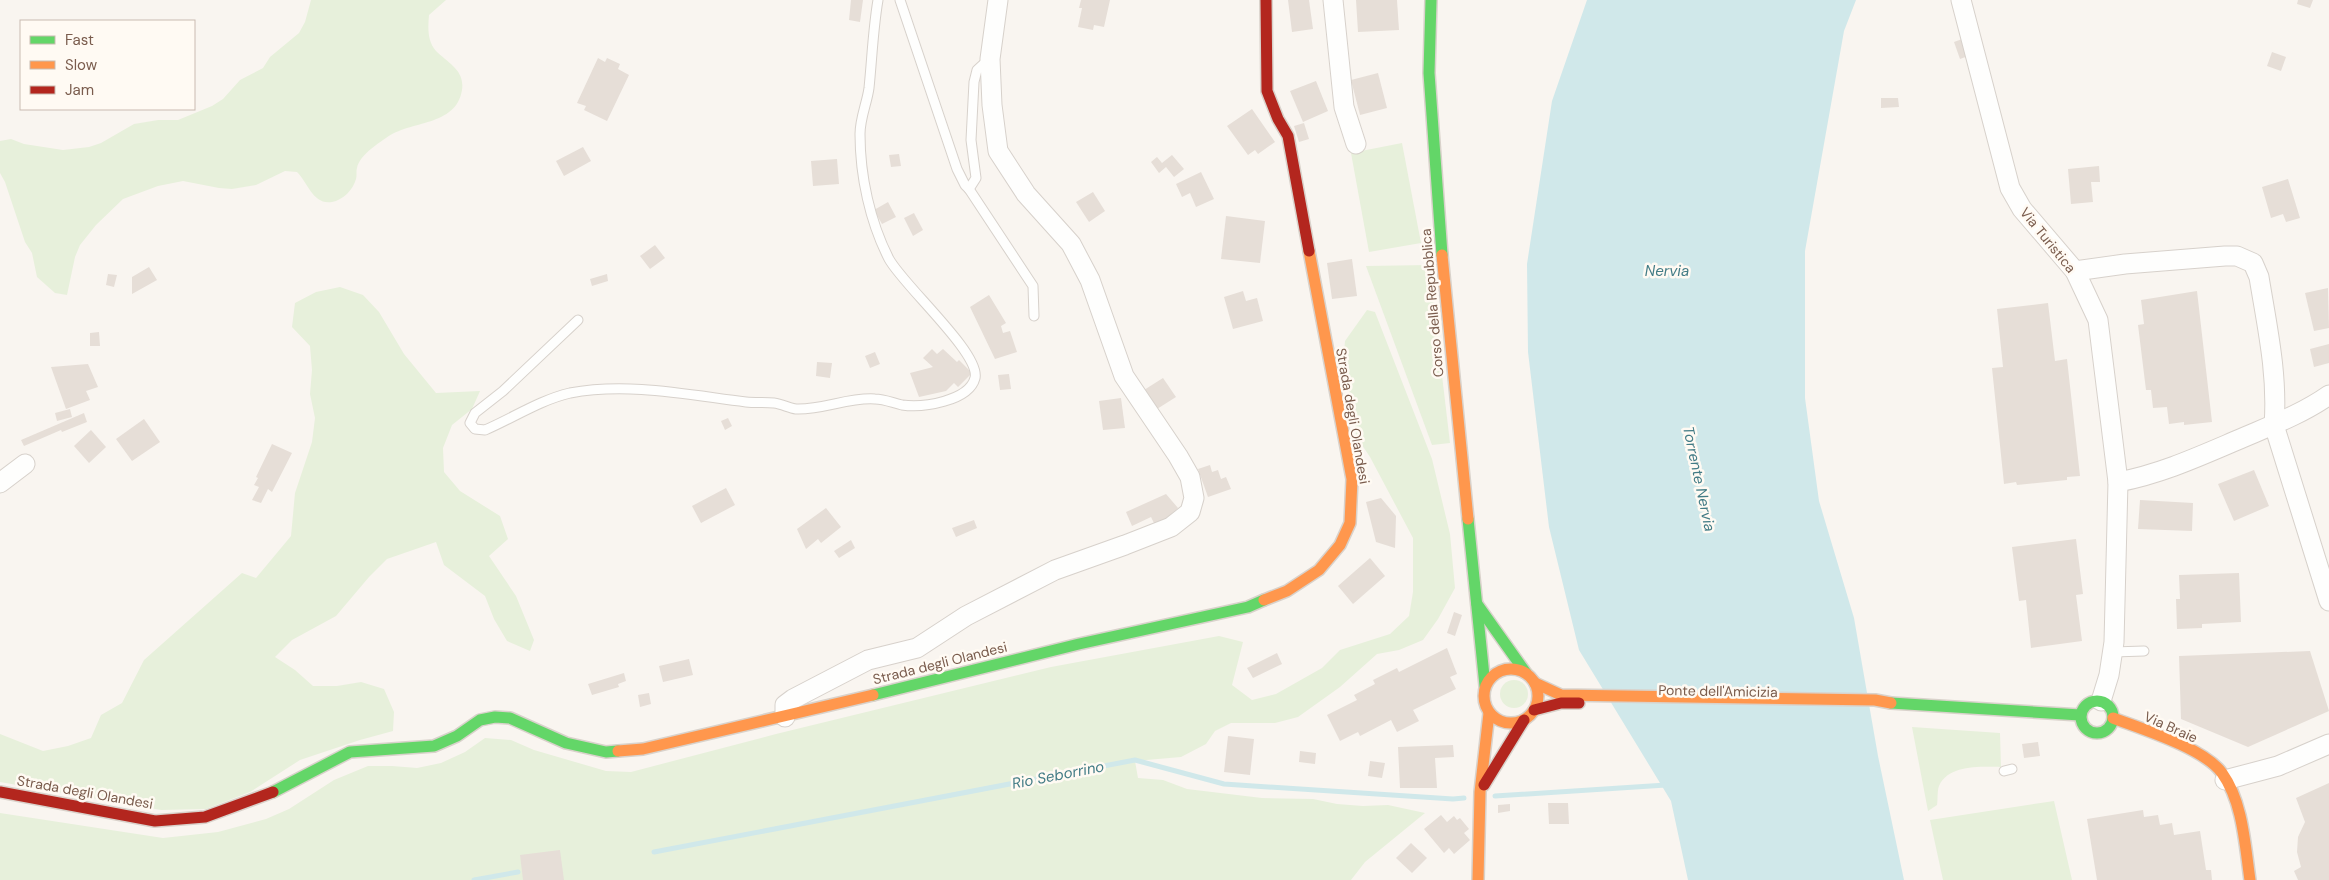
<svg xmlns="http://www.w3.org/2000/svg" width="2329" height="880" viewBox="0 0 2329 880" font-family="'DM Sans',sans-serif">
<style>
.green{fill:#e7f0db}
.water{fill:#d0e8ea}
.lines{fill:none;stroke-linecap:round;stroke-linejoin:round}
.stream{stroke:#d0e8ea;stroke-width:5}
.building{fill:#e6ded7}
.lane-casing{stroke:#d7d1cb;stroke-width:11}
.street-casing{stroke:#d7d1cb;stroke-width:21}
.fast-casing{stroke:#d9d2cb;stroke-width:14}
.slow-casing{stroke:#d9d2cb;stroke-width:14}
.jam-casing{stroke:#d9d2cb;stroke-width:14}
.lane{stroke:#fefefd;stroke-width:9}
.street{stroke:#fefefd;stroke-width:19}
.fast{stroke:#63d668;stroke-width:11}
.slow{stroke:#ff974d;stroke-width:11}
.jam{stroke:#b3261e;stroke-width:11}
.labels{text-anchor:middle;dominant-baseline:central;stroke-width:5;stroke-linejoin:round;paint-order:stroke}
.street-label{font-size:14px;fill:#7a5c4d;stroke:#fffaf3}
.water-label{font-size:15px;font-style:italic;fill:#437c86;stroke:#fffaf3}
</style>
<rect width="100%" height="100%" fill="#f9f5f0"/>
<!-- green -->
<g class="green">
<path d="M311 0H446L429 15C428 27 427 41 436 51 448 63 465 70 462 90 456 127 410 120 386 138 376 145 360 155 357 168 356 171 357 176 356 179 353 190 343 200 332 202 313 205 308 183 297 172L285 171 256 185 232 189 219 188 183 181 158 186 123 199 96 225 80 245 75 257 67 295 55 293 37 277 32 253 25 242 5 182 0 173V141L11 139 24 144 63 150 89 147 101 143 134 124 158 120H178L212 106 223 99 240 80 263 68 270 57 299 33 305 22Z"/>
<path d="M1402 143 1421 243 1369 252 1351 153Z"/>
<path d="M1429 265 1450 443 1432 445 1366 266Z"/>
<path d="M340 287 363 295 379 312 404 354 436 393 480 391 472 409 452 425 443 448 444 472 460 491 500 516 508 539 489 556 516 596 534 640 530 651 507 641 494 619 485 596 444 565 436 542 387 559 369 577 336 616 292 640 275 657 295 670 313 686H337L361 682 384 689 394 712 393 731 360 740 300 760 250 792 206 809 161 810 0 782V734L43 751 68 746 91 738 101 715 122 703 144 660 242 573 256 578 291 536 295 493 312 442 315 418 310 394 312 370 310 346 292 327 295 303 316 292Z"/>
<path d="M1367 310 1375 312 1432 459 1450 534 1455 588 1438 619 1423 640 1399 650 1377 654 1340 687 1298 717 1275 723H1231L1215 731 1206 744 1181 757 1135 761 1138 778 1163 780 1187 789 1262 798 1313 799 1337 804 1363 806 1388 805 1425 813 1365 862 1351 880H0V813L163 838 218 832 266 819 289 809 334 780 368 766H392L417 768 441 763 465 752 485 738 511 740 534 750 606 771 631 772 776 734 1051 667 1219 636 1243 642 1232 685 1252 700 1276 694 1322 668 1340 650 1390 634 1409 616 1413 592V538L1370 457 1356 436 1354 412 1343 366 1345 341Z"/>
<circle cx="1514" cy="694" r="14"/>
<path d="M1912 727 2000 733 2001 767C1982 767 1949 764 1939 786 1937 791 1938 800 1937 805L1928 811Z"/>
<path d="M2054 801 2072 880H1943L1930 820Z"/>
</g>
<!-- water -->
<path class="water" d="M1587 0H1856L1844 31 1805 251V398L1819 501 1854 618 1878 756 1904 880H1688L1671 801 1579 650 1549 527 1528 352 1527 264 1552 101Z"/>
<g class="lines">
<!-- stream -->
<g class="stream">
<path d="M1495 796 1666 785"/>
<path d="M654 852 1135 760 1224 784 1453 799 1464 798"/>
<path d="M474 880 518 872"/>
</g>
</g>
<!-- building -->
<g class="building">
<path d="M851 0H863L860 22 849 20Z"/>
<path d="M1081 0H1110L1104 27 1094 25 1093 30 1078 27 1082 8H1079Z"/>
<path d="M1288 0H1309L1313 29 1292 32Z"/>
<path d="M1356 0H1397L1399 30 1358 32Z"/>
<path d="M2298 0H2313L2310 8 2297 4Z"/>
<path d="M1965 38 1971 55 1960 59 1954 42Z"/>
<path d="M2272 52 2286 57 2281 71 2267 66Z"/>
<path d="M598 58 605 62 607 58 620 64 618 69 629 75 607 121 584 110 586 106 577 103Z"/>
<path d="M1378 73 1387 108 1360 115 1351 80Z"/>
<path d="M1316 81 1328 111 1303 122 1290 91Z"/>
<path d="M1881 98H1898L1899 107 1881 108Z"/>
<path d="M1252 109 1275 142 1258 154 1255 150 1248 155 1227 126Z"/>
<path d="M1304 123 1309 139 1299 142 1294 126Z"/>
<path d="M583 147 591 161 564 176 556 161Z"/>
<path d="M899 154 901 166 891 167 889 155Z"/>
<path d="M1172 155 1184 169 1174 177 1166 167 1159 173 1151 162 1157 157 1162 163Z"/>
<path d="M837 159 839 184 813 186 811 161Z"/>
<path d="M2099 166 2100 182H2091L2093 202 2071 204 2068 169Z"/>
<path d="M1201 172 1214 199 1196 207 1190 193 1182 197 1176 184Z"/>
<path d="M2288 179 2300 218 2286 222 2283 214 2271 218 2262 187Z"/>
<path d="M1093 192 1105 211 1089 222 1076 202Z"/>
<path d="M888 202 896 217 882 224 874 210Z"/>
<path d="M914 213 923 230 913 236 904 218Z"/>
<path d="M1226 216 1265 221 1260 263 1221 259Z"/>
<path d="M655 245 665 258 650 269 640 256Z"/>
<path d="M1352 259 1357 296 1332 299 1327 263Z"/>
<path d="M149 267 157 280 132 294V277Z"/>
<path d="M108 274 117 275 114 287 106 285Z"/>
<path d="M607 274 608 281 592 286 590 279Z"/>
<path d="M2328 288 2329 328 2314 331 2305 293Z"/>
<path d="M1243 291 1246 301 1257 298 1263 321 1233 329 1224 297Z"/>
<path d="M2197 291 2212 422 2184 425V422L2169 424 2167 407 2153 408 2151 390H2146L2138 325 2144 324 2141 300Z"/>
<path d="M989 295 1006 323 1001 326 1003 333 1010 331 1017 352 995 359 970 307Z"/>
<path d="M2048 303 2055 361 2067 359 2080 476 2067 477V480L2017 485 2016 482 2004 484 1992 368 2003 367 1997 309Z"/>
<path d="M99 332 100 346H90V333Z"/>
<path d="M2329 344V363L2314 367 2310 349Z"/>
<path d="M932 349 937 354 943 349 957 362 959 360 972 373 958 387 954 383 946 391 919 397 910 373 933 367 923 358Z"/>
<path d="M875 352 880 364 870 368 865 356Z"/>
<path d="M817 362 832 363 830 378 816 376Z"/>
<path d="M88 364 98 387 86 391 90 400 66 409 51 367Z"/>
<path d="M1009 374 1011 389 1000 390 998 375Z"/>
<path d="M1163 378 1176 397 1157 409 1144 390Z"/>
<path d="M1121 398 1125 428 1103 430 1099 401Z"/>
<path d="M70 409 72 417 57 421 55 413Z"/>
<path d="M84 413 87 422 62 432 61 430 24 446 21 440Z"/>
<path d="M728 418 732 426 725 430 721 421Z"/>
<path d="M144 419 160 442 132 461 116 439Z"/>
<path d="M91 430 106 447 89 463 74 446Z"/>
<path d="M272 444 292 453 272 492 268 489 261 503 252 500 259 487 254 485 258 478 256 477Z"/>
<path d="M1210 465 1212 472 1218 470 1221 479 1226 477 1231 489 1208 497 1198 469Z"/>
<path d="M2254 470 2269 506 2234 521 2218 484Z"/>
<path d="M726 488 735 505 701 523 692 506Z"/>
<path d="M1166 494 1178 508 1156 527 1151 517 1132 526 1126 512Z"/>
<path d="M1381 498 1396 516 1395 548 1376 542 1366 502Z"/>
<path d="M2140 500 2193 503 2192 531 2138 529Z"/>
<path d="M826 508 841 527 821 543 818 539 806 549 797 529Z"/>
<path d="M974 520 977 528 956 537 952 528Z"/>
<path d="M2076 539 2083 594 2076 595 2082 641 2031 648 2026 600 2019 601 2012 547Z"/>
<path d="M851 540 855 548 839 558 834 551Z"/>
<path d="M1370 558 1385 576 1353 604 1338 586Z"/>
<path d="M2239 573 2241 622 2202 624V628L2177 629 2176 599H2180L2179 575Z"/>
<path d="M1454 612 1462 615 1455 636 1447 633Z"/>
<path d="M1447 648 1457 674 1450 677 1456 689 1413 710 1419 721 1397 732 1391 720 1360 736 1358 732 1340 741 1327 715 1357 700 1354 695 1375 684 1373 680 1397 668 1399 672Z"/>
<path d="M2310 651 2329 711 2248 747 2181 719 2179 656Z"/>
<path d="M1277 653 1282 664 1253 678 1247 668Z"/>
<path d="M689 659 693 675 663 682 659 666Z"/>
<path d="M624 673 626 681 618 684 619 687 592 695 588 684Z"/>
<path d="M649 693 651 704 640 707 638 695Z"/>
<path d="M1228 736 1254 739 1250 775 1224 772Z"/>
<path d="M2038 742 2040 756 2024 758 2022 744Z"/>
<path d="M1453 745 1454 757 1435 758 1437 788H1400L1398 747Z"/>
<path d="M1300 751 1316 753 1315 764 1299 762Z"/>
<path d="M1370 761 1385 763 1382 778 1368 776Z"/>
<path d="M2329 783V880H2298L2294 871 2301 867 2297 852 2298 837 2305 822 2296 798Z"/>
<path d="M1548 803H1568L1569 824H1549Z"/>
<path d="M1510 804V811L1498 813V805Z"/>
<path d="M2143 810 2144 817 2158 815 2160 825 2172 823 2174 835 2200 831 2206 870H2211L2212 880H2097L2087 819Z"/>
<path d="M1441 815 1447 822 1454 816 1457 820 1460 818 1469 829 1464 833 1470 840 1454 854 1449 848 1444 853 1424 829Z"/>
<path d="M1411 843 1427 858 1412 873 1396 858Z"/>
<path d="M560 850 564 880H523L520 855Z"/>
</g>
<g class="lines">
<defs>
<g id="lane">
<path d="M900 0 957 169 965 185 969 189 976 178 971 140 974 82 977 70 989 59"/>
<path d="M969 189 1033 286 1034 316"/>
<path d="M578 320 503 391 475 413 470 423 475 429 485 430C513 418 540 400 570 393 628 382 689 395 746 402 755 403 765 402 774 403 782 404 789 408 796 409 823 410 849 397 875 399 884 399 893 403 902 405 923 408 969 401 975 378 981 354 903 285 889 259 870 222 860 176 860 134 860 118 867 103 869 88 872 59 873 29 878 0"/>
<path d="M2113 652 2144 651"/>
<path d="M2004 771 2012 769"/>
</g>
<g id="street">
<path d="M1333 0 1344 107 1356 144"/>
<path d="M1961 0 2010 188 2022 209 2075 271 2098 320 2118 482 2114 642 2109 675 2101 701"/>
<path d="M2075 271 2125 264 2225 256H2237L2253 263 2259 277C2267 326 2278 375 2274 425L2329 601"/>
<path d="M2118 482C2161 474 2200 456 2240 439 2270 426 2302 414 2329 395"/>
<path d="M0 483 25 464"/>
<path d="M785 717V705L793 699 868 660 917 648 966 616 1055 570 1125 545 1171 527 1190 512 1194 498 1190 477 1178 456 1124 376 1090 280 1071 244 1026 194 998 151 992 105 990 59 998 0"/>
<path d="M2225 780 2278 766 2329 744"/>
</g>
<g id="fast">
<path d="M1431 0 1429 73 1442 255"/>
<path d="M1468 519 1485 686"/>
<path d="M1477 604 1526 673"/>
<path d="M873 695 1079 644 1248 607 1264 600"/>
<circle cx="2097" cy="717" r="16"/>
<path d="M1891 703 2080 715"/>
<path d="M273 792 350 752 434 746 457 736 480 720 495 717 510 718 566 743 606 752 618 751"/>
</g>
<g id="slow">
<path d="M1442 255 1468 519"/>
<path d="M1264 600 1287 591 1319 570 1340 545 1350 523 1352 479 1309 251"/>
<circle cx="1511" cy="696" r="27"/>
<path d="M1535 683 1561 695 1875 700 1891 703"/>
<path d="M2113 718C2142 729 2204 748 2222 773 2243 802 2245 846 2250 880"/>
<path d="M618 751 643 749 873 695"/>
<path d="M1478 880 1480 792 1489 713"/>
</g>
<g id="jam">
<path d="M1266 0 1267 91 1278 119 1288 136 1309 251"/>
<path d="M1534 710 1561 703H1579"/>
<path d="M1484 785 1524 720"/>
<path d="M0 792 155 821 205 817 273 792"/>
</g>
</defs>
<!-- lane casing -->
<use href="#lane" class="lane-casing"/>
<!-- street casing -->
<use href="#street" class="street-casing"/>
<!-- fast casing -->
<use href="#fast" class="fast-casing"/>
<!-- slow casing -->
<use href="#slow" class="slow-casing"/>
<!-- jam casing -->
<use href="#jam" class="jam-casing"/>
<!-- lane -->
<use href="#lane" class="lane"/>
<!-- street -->
<use href="#street" class="street"/>
<!-- fast -->
<use href="#fast" class="fast"/>
<!-- slow -->
<use href="#slow" class="slow"/>
<!-- jam -->
<use href="#jam" class="jam"/>
</g>
<g class="labels">
<!-- street labels -->
<g class="street-label">
<text transform="translate(2048 240) rotate(51)">Via Turistica</text>
<text transform="translate(1432 303) rotate(-95)">Corso della Repubblica</text>
<text transform="translate(1353 416) rotate(80)">Strada degli Olandesi</text>
<text transform="translate(940 663) rotate(-14)">Strada degli Olandesi</text>
<text transform="translate(1718 691) rotate(1)">Ponte dell'Amicizia</text>
<text transform="translate(2171 727) rotate(24)">Via Braie</text>
<text transform="translate(85 792) rotate(10)">Strada degli Olandesi</text>
</g>
<!-- water labels -->
<g class="water-label">
<text x="1667" y="271">Nervia</text>
<text transform="translate(1699 479) rotate(78)">Torrente Nervia</text>
<text transform="translate(1058 775) rotate(-11)">Rio Seborrino</text>
</g>
</g>
<!-- legend -->
<rect x="20" y="20" width="175" height="90" fill="#fffaf3" stroke="#cabbb1"/>
<rect x="30" y="36" width="25" height="8" fill="#63d668" stroke="#cabbb1"/>
<text x="65" y="45" font-size="15" fill="#7a5c4d">Fast</text>
<rect x="30" y="61" width="25" height="8" fill="#ff974d" stroke="#cabbb1"/>
<text x="65" y="70" font-size="15" fill="#7a5c4d">Slow</text>
<rect x="30" y="86" width="25" height="8" fill="#b3261e" stroke="#cabbb1"/>
<text x="65" y="95" font-size="15" fill="#7a5c4d">Jam</text>
</svg>
